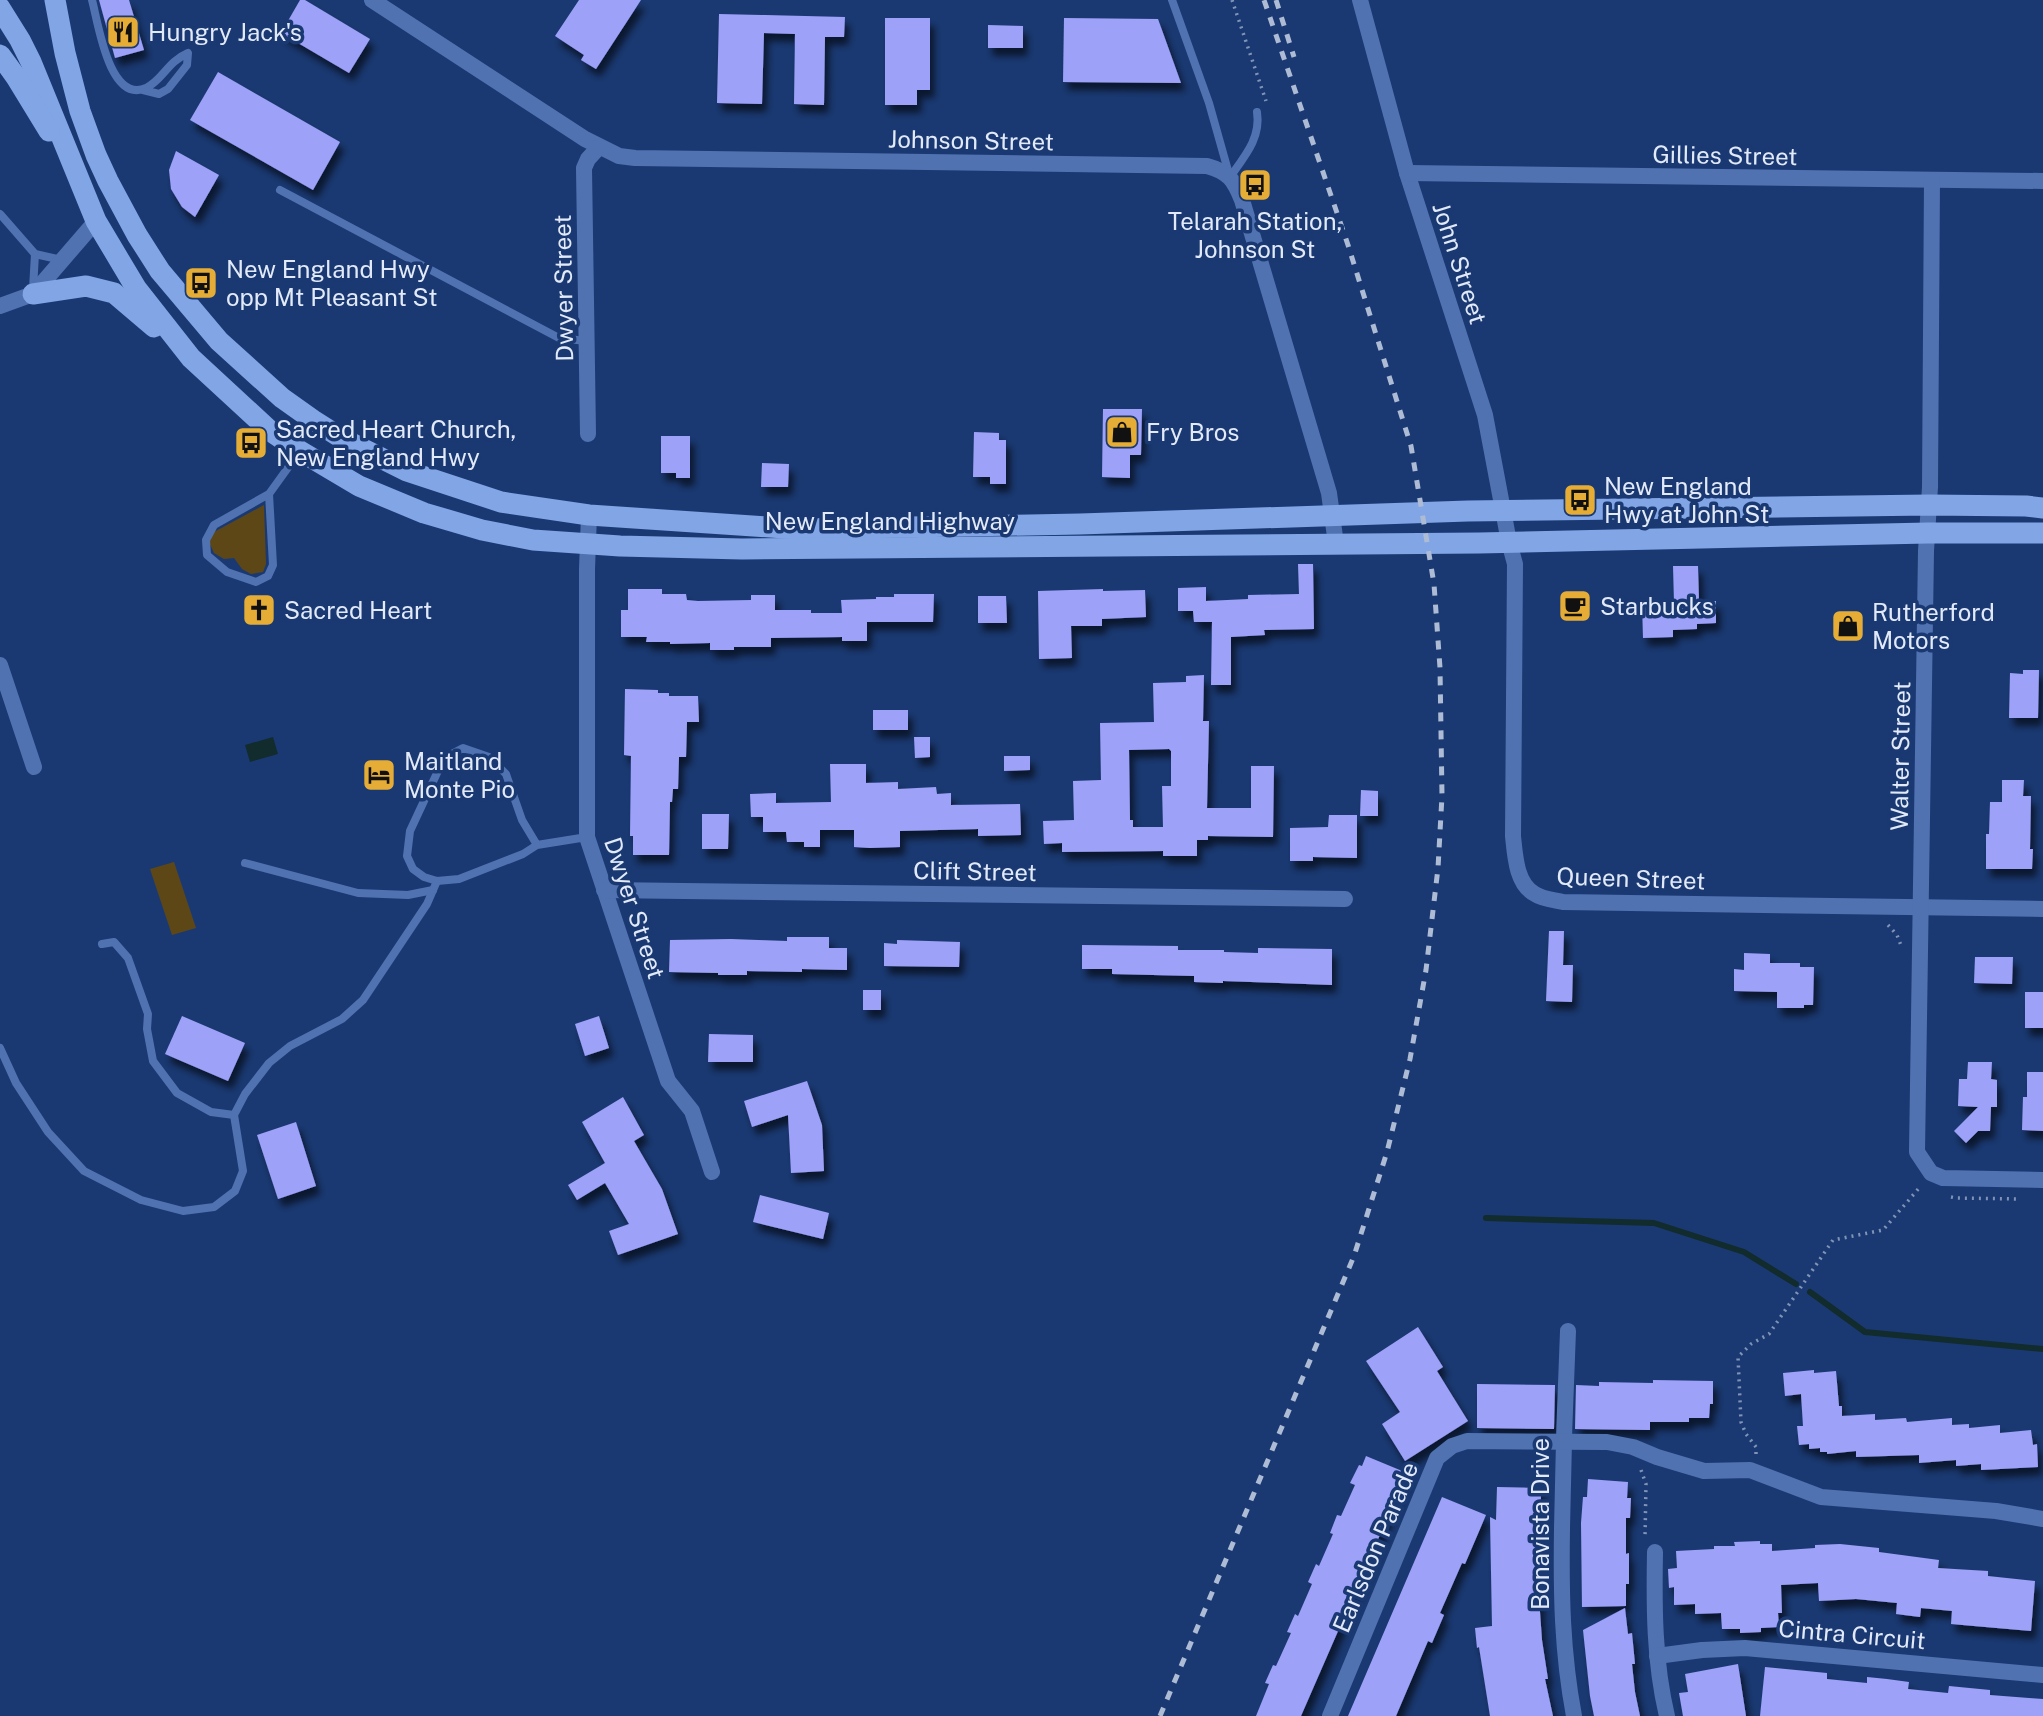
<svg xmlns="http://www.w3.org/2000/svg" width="2043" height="1716" viewBox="0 0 2043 1716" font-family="'Public Sans',sans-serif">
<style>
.green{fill:#5e4717}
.water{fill:#122b2d}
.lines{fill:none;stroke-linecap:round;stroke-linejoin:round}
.stream{stroke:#122b2d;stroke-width:6}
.building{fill:#9ea1f8;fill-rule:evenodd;filter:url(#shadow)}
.path{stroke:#8194b8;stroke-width:3.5;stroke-dasharray:2 5;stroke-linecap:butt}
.lane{stroke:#5072b1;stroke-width:8}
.street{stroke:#5072b1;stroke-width:16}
.highway{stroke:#81a5e5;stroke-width:21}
.rail{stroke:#adbbd5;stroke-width:5;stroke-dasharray:9 9;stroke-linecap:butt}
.labels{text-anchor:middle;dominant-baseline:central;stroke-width:7;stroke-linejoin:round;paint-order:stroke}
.poi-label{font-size:24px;fill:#e2eaf9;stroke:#1a3972;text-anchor:start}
.street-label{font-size:24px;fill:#e2eaf9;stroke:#1a3972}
</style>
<defs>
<filter id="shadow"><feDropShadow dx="4.5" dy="8" stdDeviation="3.5" flood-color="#0009"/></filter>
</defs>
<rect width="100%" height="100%" fill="#1a3972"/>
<!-- green -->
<g class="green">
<path d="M264 505 266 564 263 572 251 574 242 569 234 558 224 559 214 553 209 542 214 532Z"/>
<path d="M174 862 196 928 172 935 150 869Z"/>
</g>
<!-- water -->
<path class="water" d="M273 737 278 754 250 762 245 745Z"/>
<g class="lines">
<!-- stream -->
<g class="stream">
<path d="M1486 1218 1654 1223 1744 1252 1796 1284"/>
<path d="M1810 1292 1865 1332 2043 1349"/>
</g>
</g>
<!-- building -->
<g class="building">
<path d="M99 0H129L144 50 115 58Z"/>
<path d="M300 0H305L370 39 349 73 281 33Z"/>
<path d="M579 0H641L596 69 581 60 584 55 555 36Z"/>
<path d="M719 14 845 17 844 37H825L824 105 794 104 795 34 764 33 762 104 717 103Z"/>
<path d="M885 18H930V90H917V105H885Z"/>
<path d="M1064 18 1158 19 1181 83 1063 82Z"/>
<path d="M988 25 1023 26V48H988Z"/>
<path d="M218 72 340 142 313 190 190 120Z"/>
<path d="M176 151 219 175 195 217 182 207 171 189 169 170Z"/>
<path d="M1103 409H1142L1141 455H1130V478L1102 477Z"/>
<path d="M974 432 999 433V440H1006V484H990V477H973Z"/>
<path d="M661 436H690V478H676V473H661Z"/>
<path d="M762 463 789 464 788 487H761Z"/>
<path d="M1298 564H1313L1314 629 1264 630 1265 635 1231 637V685H1211L1212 622H1194L1193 611H1178V588L1206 587V601L1248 599V595L1299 594Z"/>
<path d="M1673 566H1698L1699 601H1716V623L1697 624V629L1673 630V637L1643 638 1642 603 1674 602Z"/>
<path d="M628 589H662V594H686L687 600 698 601 751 600V595H775V610H811V613H842L841 600 876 599V597H894V594H934L933 622H867V641H842V637L771 638V647H734V650H710V643L670 644V642H646L647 637H621V610H628Z"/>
<path d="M1103 589V591L1145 590 1146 617 1102 619V626H1071L1072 658 1039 659 1038 591Z"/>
<path d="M978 596H1006L1007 623H978Z"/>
<path d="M2023 670H2039L2038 718H2009L2010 673 2023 674Z"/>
<path d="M1204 675 1203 721H1209L1207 808H1251V766H1274L1273 837 1208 836V840H1197V856H1163V851L1062 852V843L1044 844 1043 821 1074 820 1073 781 1101 780 1100 723 1154 722 1153 683 1186 682V676ZM1169 749 1171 751V786H1162L1163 827H1133V820H1130L1129 750Z"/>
<path d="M625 689 658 690V693H669V696H698L699 722H687L686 757H679L678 789H673L672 802H670L669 855H633V836H630L631 756 624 755Z"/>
<rect x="873" y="710" width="35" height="20"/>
<path d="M914 737H930V757L915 758Z"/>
<path d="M1004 756H1030V770L1004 771Z"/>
<path d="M830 764H866V783L898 782V789L936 787 937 794 951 793V805L1020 804 1021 835 978 836V829L900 831V847L870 848 854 847V830H820V847H804V842H787L786 832H763V817H751L750 794 776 793V803L831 802Z"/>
<path d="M2002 780H2024L2023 796H2031L2030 849H2033L2032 869H1986V834H1989L1990 802H2002Z"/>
<path d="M1361 790 1378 791V816H1360Z"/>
<path d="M702 814H729L728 849H702Z"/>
<path d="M1329 815H1357V858L1313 857V861H1290V828L1328 827Z"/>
<path d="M1549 931H1564L1563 965H1573L1572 1002 1546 1001Z"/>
<path d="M787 937H829V948H847V970L802 969V972L747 971V975H718V973L669 972 670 940 731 939 787 941Z"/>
<path d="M897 940 960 942 959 967 884 966V943L897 944Z"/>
<path d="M1082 945 1178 946V950H1224V952L1258 953V948L1332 949V985L1223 981V983L1194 982V976L1112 974V969H1082Z"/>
<path d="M1744 953 1770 954V963H1800V967H1814L1813 1005H1804V1008H1777V992L1734 991V969L1744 970Z"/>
<path d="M1975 957H2013L2012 984 1974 983Z"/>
<rect x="863" y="990" width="18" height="20"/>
<rect x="2025" y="992" width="18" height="36"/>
<path d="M182 1016 245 1043 228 1081 165 1054Z"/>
<path d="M599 1016 609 1048 585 1056 575 1024Z"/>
<path d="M709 1034 753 1035V1062H708Z"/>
<path d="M1968 1062H1992L1991 1079 1997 1080V1107H1991L1990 1131H1978L1966 1143 1954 1131 1978 1107 1958 1106 1959 1079H1967Z"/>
<path d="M2027 1072H2043V1131L2022 1130 2023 1097H2027Z"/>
<path d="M807 1081 822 1125 824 1171 791 1173 788 1115 752 1127 744 1101Z"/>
<path d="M623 1097 644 1135 634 1141 662 1189 678 1234 618 1255 609 1231 629 1224 605 1183 577 1200 568 1185 605 1163 582 1122Z"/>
<path d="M296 1122 316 1186 278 1199 257 1135Z"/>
<path d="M760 1195 829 1213 823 1239 753 1222Z"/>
<path d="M1418 1327 1443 1367 1437 1371 1468 1421 1405 1461 1382 1424 1400 1412 1366 1361Z"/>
<path d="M1814 1370V1373L1836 1371 1839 1406H1842V1416L1875 1414V1420L1906 1418 1907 1422 1952 1418V1425L1969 1424V1428L2000 1425V1433L2031 1430 2033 1445 2037 1444 2038 1467 1981 1470V1464L1956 1466V1460L1919 1463V1455L1856 1457V1451L1827 1454V1452H1820V1448L1809 1449V1444L1799 1445 1797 1426H1803L1801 1394 1785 1396 1783 1373Z"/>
<path d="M1653 1380 1713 1381V1404H1710L1709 1418H1689V1422H1650V1430L1575 1429 1576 1385 1599 1386V1382L1653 1383Z"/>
<path d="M1477 1384 1555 1385 1554 1429 1477 1428Z"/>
<path d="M1366 1456 1407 1473 1301 1716H1256L1269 1684 1265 1683 1273 1665 1276 1666 1291 1633 1287 1632 1295 1614 1298 1616 1312 1584 1308 1582 1316 1564 1319 1566 1333 1534 1330 1533 1337 1515 1341 1516 1355 1485 1350 1483 1359 1465 1362 1466Z"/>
<path d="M1588 1479 1628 1482 1627 1498H1631L1630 1518H1626V1554L1629 1553V1584H1626V1606L1582 1607 1581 1523 1583 1497H1587Z"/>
<path d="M1497 1487 1541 1488 1540 1612 1542 1640 1548 1679H1545L1553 1716H1490L1479 1647 1477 1648 1475 1628 1492 1626 1490 1517 1496 1520Z"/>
<path d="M1442 1497 1486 1515 1465 1564 1462 1563 1440 1613 1444 1615 1432 1643 1428 1641 1396 1716H1348Z"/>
<path d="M1760 1541V1544H1772V1551L1815 1548V1545L1840 1544 1879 1548V1552L1939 1560 1938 1568 1988 1571V1576L2035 1581 2031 1631 1951 1624 1952 1611 1921 1608 1920 1617 1896 1614 1897 1603 1856 1599 1819 1601 1818 1583 1781 1585 1782 1613H1778L1779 1627 1761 1628V1632L1740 1633V1629H1722L1721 1613 1695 1614V1604L1674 1605V1587L1669 1588 1668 1569 1677 1568 1676 1551 1714 1549V1546H1735L1734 1542Z"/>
<path d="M1625 1608 1628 1634 1632 1633 1635 1664H1632L1635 1692 1640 1716H1594L1590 1696 1583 1630Z"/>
<path d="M1738 1664 1746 1716H1683L1679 1693 1688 1692 1685 1674Z"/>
<path d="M1765 1667 1827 1673V1679L1867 1683V1677L1887 1679 1909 1682 1908 1689 1948 1693 1949 1686 1990 1690V1695L2043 1699V1716H1760Z"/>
</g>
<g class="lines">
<!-- path -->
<g class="path">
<path d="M1232 0 1266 101"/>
<path d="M1888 925 1897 935 1902 948"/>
<path d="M1951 1197 1956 1198 2020 1199"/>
<path d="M1756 1454V1447L1746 1434 1741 1422 1738 1357 1751 1344 1769 1334 1833 1240 1883 1230 1920 1187"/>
<path d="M1641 1470 1646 1484 1645 1539"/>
</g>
<!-- lane -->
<g class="lane">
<path d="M92 0C98 22 109 104 146 88 163 80 167 62 188 53L187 65 168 89 159 94 143 90"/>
<path d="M1172 0 1209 103 1229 174"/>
<path d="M1230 177C1245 156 1261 138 1257 112"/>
<path d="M280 190 559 338 586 341"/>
<path d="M0 214 35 254 62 260"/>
<path d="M33 289 35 254"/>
<path d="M269 494 214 525 206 540 207 555 227 572 256 582 268 576 273 565 269 494 300 451"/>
<path d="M537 845 522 820 506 774 489 757 463 748 444 758 410 831 407 856 413 869 424 877 437 881 459 879 523 854 537 845 587 837"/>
<path d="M245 863 358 893 408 895 433 890"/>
<path d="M102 944 114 942 128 958 148 1014 147 1029 153 1061 177 1093 211 1112 234 1115"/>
<path d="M0 1048 16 1083 48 1132 84 1171 141 1200 183 1211 214 1207 235 1191 243 1171 234 1115 245 1094 269 1063 290 1046 342 1019 363 1000 427 904 437 881"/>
</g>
<!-- street -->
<g class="street">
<path d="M372 0 585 139 619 156 635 158 1207 166C1229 172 1234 180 1242 200L1329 493 1336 544"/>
<path d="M1360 0 1407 173 1485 415 1509 542 1515 564 1513 836C1515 855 1516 884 1535 894 1542 899 1554 900 1563 902L2043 909"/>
<path d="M1407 173 2043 181"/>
<path d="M1932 180 1930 487 1926 551 1917 1152 1931 1173 1943 1178 2043 1180"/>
<path d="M0 306 33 294 96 221"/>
<path d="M588 434 584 168 588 159 599 147"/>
<path d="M589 515 587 569V837L668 1081 692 1111 712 1172"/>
<path d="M0 665 34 767"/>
<path d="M604 890 1345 899"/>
<path d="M1568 1331C1565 1397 1563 1463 1562 1529 1561 1594 1562 1652 1574 1716"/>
<path d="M1655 1552C1654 1606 1654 1662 1667 1716"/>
<path d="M1657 1656 1702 1650 1745 1648 2043 1675"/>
<path d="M1330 1716 1437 1458 1452 1446 1467 1441 1607 1442 1633 1447 1657 1457 1704 1471 1750 1470 1821 1497 1996 1511 2043 1519"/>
</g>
<!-- highway -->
<g class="highway">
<path d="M55 0 65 53 80 111 96 155 108 181 137 235 160 271 219 341 282 398 313 420 343 439 407 471 501 502 589 515 799 529 1080 524 1468 511 1929 505 2026 506 2043 508"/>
<path d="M0 8 20 40 31 62 96 221 136 288 191 358 269 430 300 451 359 486 424 513 482 530 533 540 620 546 742 549 1479 543 1928 533H2043"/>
<path d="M0 55 16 77 49 131"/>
<path d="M33 294 86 286 114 293 154 327"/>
</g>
<!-- rail -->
<g class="rail">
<path d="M1276 0 1294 57"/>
<path d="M1160 1716 1354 1256 1387 1152 1410 1059 1426 970 1438 868 1442 796 1440 668 1434 584 1411 446 1348 245 1264 0"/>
</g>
</g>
<!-- icons -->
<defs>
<symbol id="restaurant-square" viewBox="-11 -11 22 22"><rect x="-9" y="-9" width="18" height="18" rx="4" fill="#e5ad36" stroke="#1a3972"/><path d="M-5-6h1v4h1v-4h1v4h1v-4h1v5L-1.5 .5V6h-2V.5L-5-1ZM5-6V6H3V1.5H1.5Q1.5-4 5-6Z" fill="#111"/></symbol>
<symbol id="bus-square" viewBox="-11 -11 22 22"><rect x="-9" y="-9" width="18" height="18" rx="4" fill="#e5ad36" stroke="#1a3972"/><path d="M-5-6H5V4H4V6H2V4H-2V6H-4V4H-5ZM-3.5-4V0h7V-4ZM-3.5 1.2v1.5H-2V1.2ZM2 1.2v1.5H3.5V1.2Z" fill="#111"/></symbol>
<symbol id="shop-square" viewBox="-11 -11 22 22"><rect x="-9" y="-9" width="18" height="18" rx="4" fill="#e5ad36" stroke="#1a3972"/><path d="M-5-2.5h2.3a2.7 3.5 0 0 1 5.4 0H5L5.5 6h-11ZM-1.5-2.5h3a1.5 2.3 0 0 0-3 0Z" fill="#111"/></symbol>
<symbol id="cafe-square" viewBox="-11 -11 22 22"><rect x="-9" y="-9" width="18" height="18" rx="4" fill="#e5ad36" stroke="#1a3972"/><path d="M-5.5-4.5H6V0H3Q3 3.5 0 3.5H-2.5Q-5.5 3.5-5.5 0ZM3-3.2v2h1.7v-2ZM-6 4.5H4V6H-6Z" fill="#111"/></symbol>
<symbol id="church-square" viewBox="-11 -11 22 22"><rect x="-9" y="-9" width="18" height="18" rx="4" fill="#e5ad36" stroke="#1a3972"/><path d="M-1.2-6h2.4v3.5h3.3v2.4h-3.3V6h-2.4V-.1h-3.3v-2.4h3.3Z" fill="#111"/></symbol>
<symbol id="hotel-square" viewBox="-11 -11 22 22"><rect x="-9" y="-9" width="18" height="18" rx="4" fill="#e5ad36" stroke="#1a3972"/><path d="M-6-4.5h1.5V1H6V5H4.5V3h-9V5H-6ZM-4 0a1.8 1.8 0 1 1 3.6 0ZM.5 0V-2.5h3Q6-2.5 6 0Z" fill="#111"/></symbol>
</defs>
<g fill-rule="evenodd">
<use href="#restaurant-square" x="104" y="13" width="38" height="38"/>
<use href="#bus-square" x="1236" y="166" width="38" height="38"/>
<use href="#bus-square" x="182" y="264" width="38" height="38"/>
<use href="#shop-square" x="1103" y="413" width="38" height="38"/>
<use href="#bus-square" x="232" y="424" width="38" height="38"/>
<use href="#bus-square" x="1561" y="481" width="38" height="38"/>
<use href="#cafe-square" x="1556" y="587" width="38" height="38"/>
<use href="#church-square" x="240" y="591" width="38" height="38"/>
<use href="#shop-square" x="1829" y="607" width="38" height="38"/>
<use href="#hotel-square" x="360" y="756" width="38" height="38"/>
</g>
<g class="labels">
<!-- poi labels -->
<g class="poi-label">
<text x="148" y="32">Hungry Jack's</text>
<text x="1255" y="221" text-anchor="middle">Telarah Station,<tspan x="1255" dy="28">Johnson St</tspan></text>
<text x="226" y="269">New England Hwy<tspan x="226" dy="28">opp Mt Pleasant St</tspan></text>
<text x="276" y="429">Sacred Heart Church,<tspan x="276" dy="28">New England Hwy</tspan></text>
<text x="1146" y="432">Fry Bros</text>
<text x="1604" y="486">New England<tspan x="1604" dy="28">Hwy at John St</tspan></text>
<text x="1600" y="606">Starbucks</text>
<text x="284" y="610">Sacred Heart</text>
<text x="1872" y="612">Rutherford<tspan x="1872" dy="28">Motors</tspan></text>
<text x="404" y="761">Maitland<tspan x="404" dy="28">Monte Pio</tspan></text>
</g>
<!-- street labels -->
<g class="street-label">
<text transform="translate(971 140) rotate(1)">Johnson Street</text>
<text transform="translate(1725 155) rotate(1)">Gillies Street</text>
<text transform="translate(1460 263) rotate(72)">John Street</text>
<text transform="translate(563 288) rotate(-91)">Dwyer Street</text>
<text x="890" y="521">New England Highway</text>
<text transform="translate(1900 756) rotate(-89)">Walter Street</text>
<text transform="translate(975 871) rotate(1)">Clift Street</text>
<text transform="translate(1631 878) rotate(2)">Queen Street</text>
<text transform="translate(635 908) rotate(72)">Dwyer Street</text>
<text transform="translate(1540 1524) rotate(-90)">Bonavista Drive</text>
<text transform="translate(1375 1547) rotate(-67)">Earlsdon Parade</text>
<text transform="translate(1852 1634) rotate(5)">Cintra Circuit</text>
</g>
</g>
</svg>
